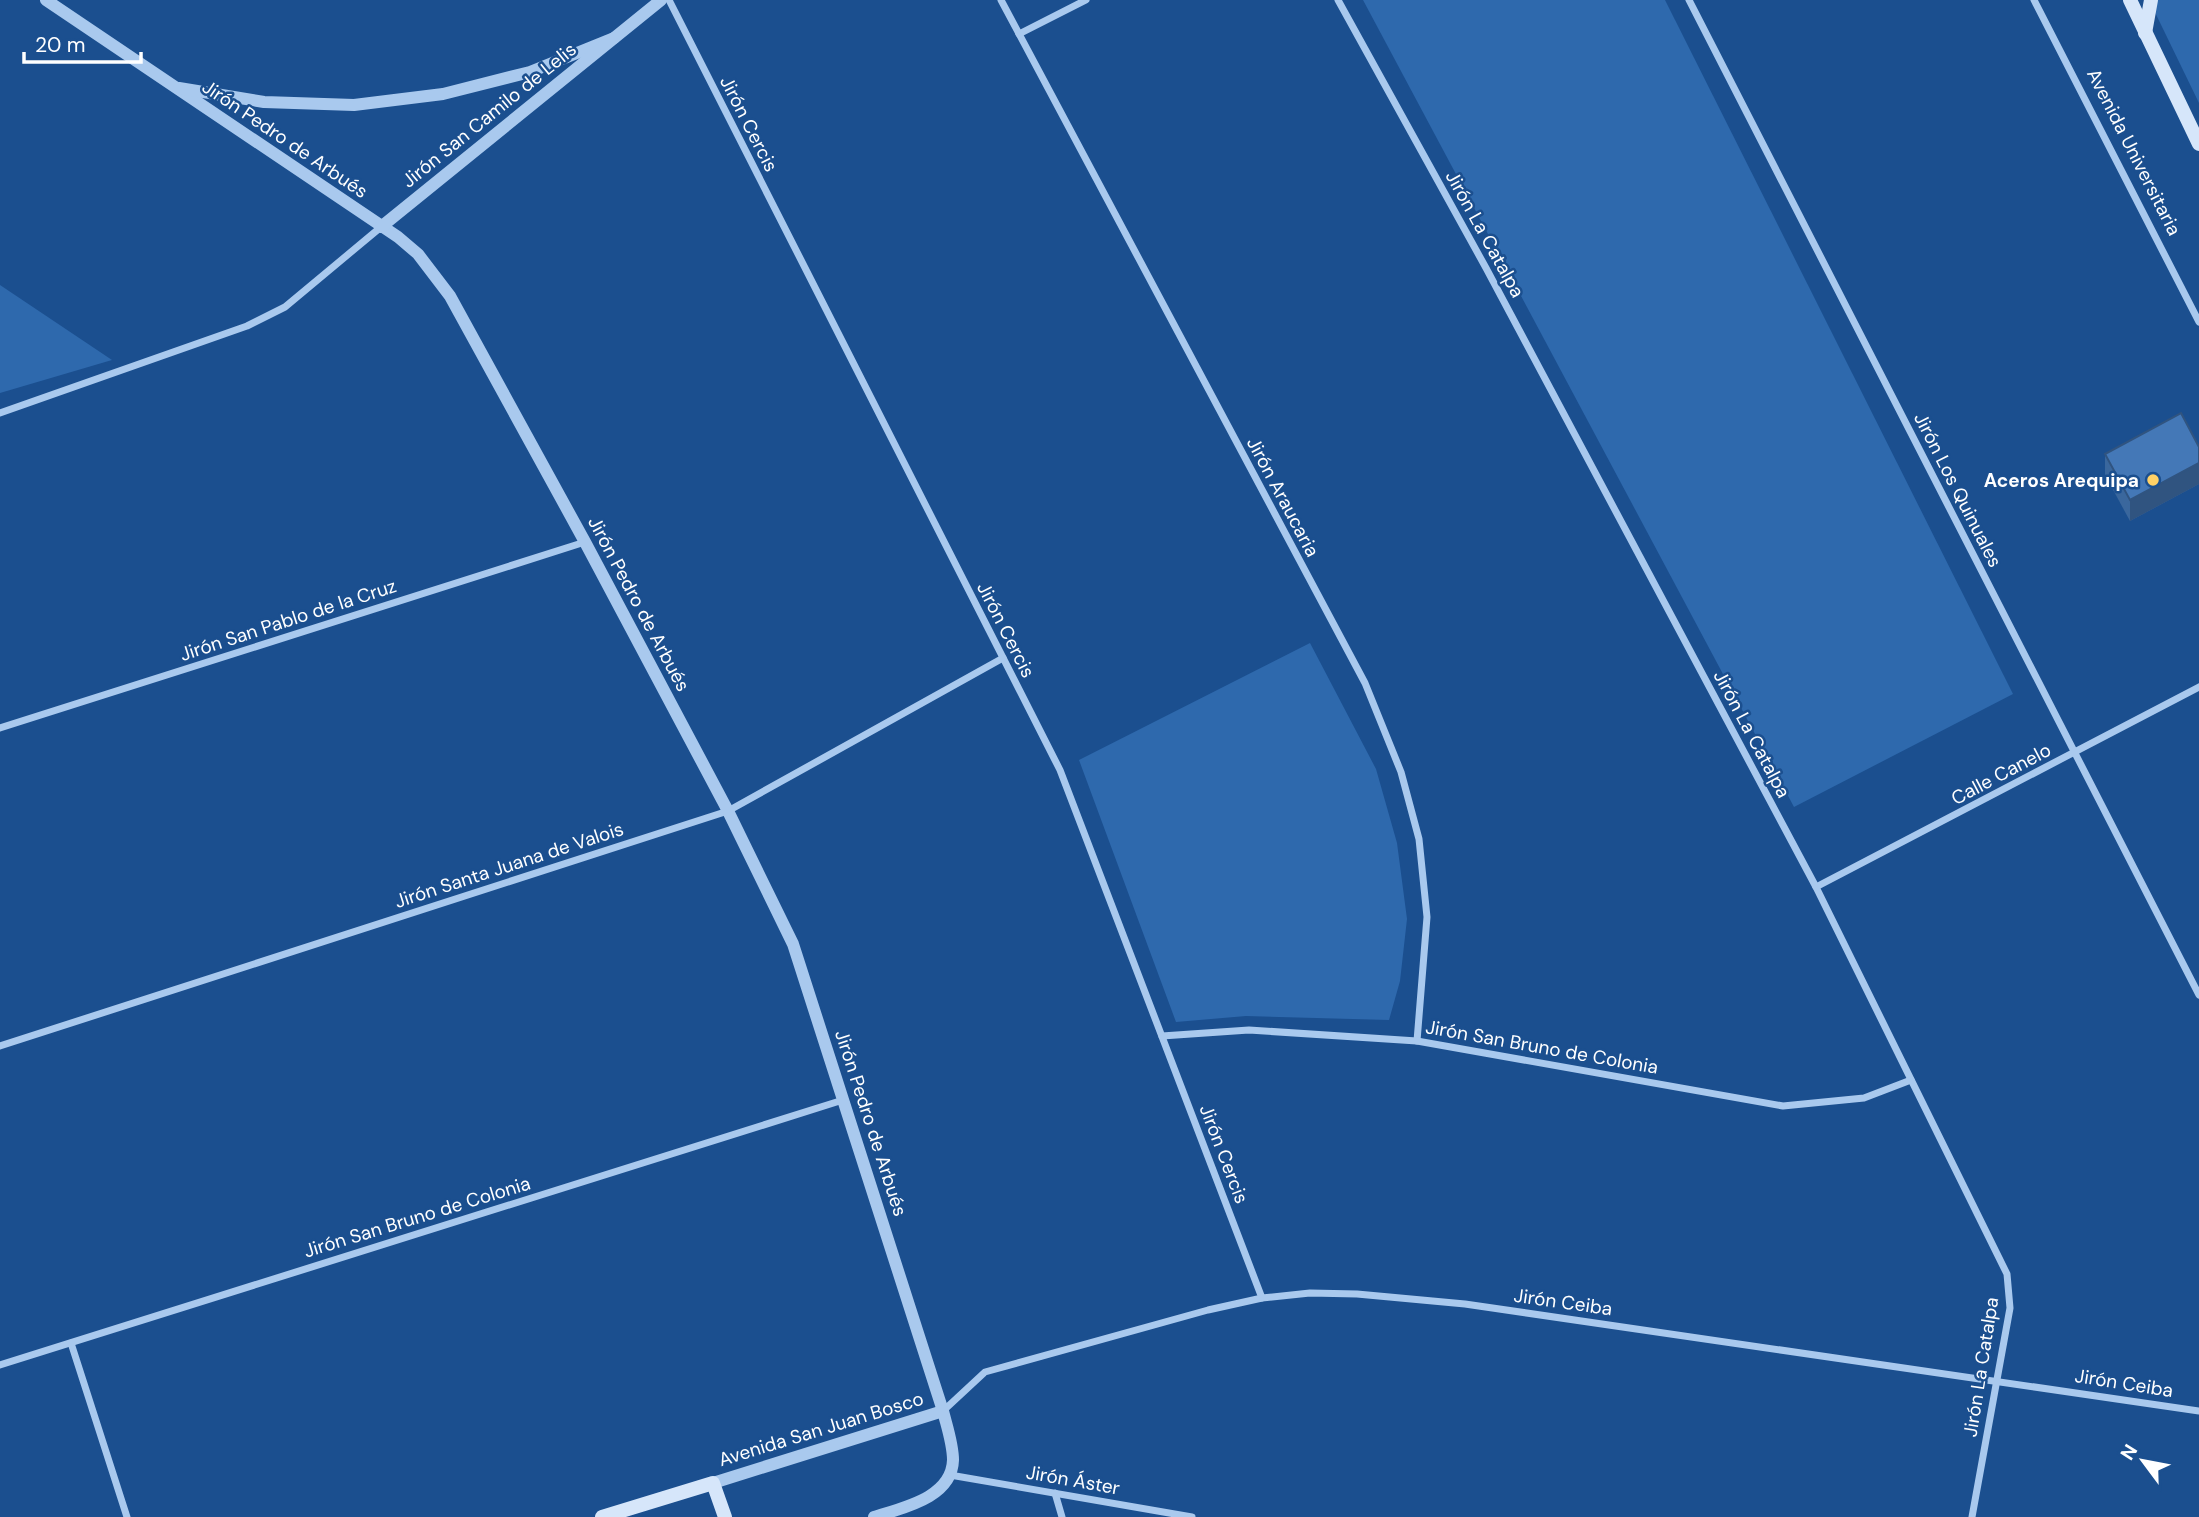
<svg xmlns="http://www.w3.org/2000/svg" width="2199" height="1517" viewBox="0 0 2199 1517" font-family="'DM Sans',sans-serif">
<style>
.green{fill:#2e69ad}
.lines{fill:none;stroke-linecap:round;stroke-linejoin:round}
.minor{stroke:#a9c9ee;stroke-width:7}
.tertiary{stroke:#a9c9ee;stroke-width:12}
.secondary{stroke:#d6e6fa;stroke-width:14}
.wall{fill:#3a679d}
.shaded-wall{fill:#305480}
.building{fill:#4478b7;stroke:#305480;stroke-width:2}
.poi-dot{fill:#ffd166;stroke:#1b4f8f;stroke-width:2.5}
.labels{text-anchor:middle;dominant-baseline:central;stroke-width:5;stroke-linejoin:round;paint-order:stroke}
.street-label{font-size:19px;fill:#fff;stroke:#1b4f8f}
.poi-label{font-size:19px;font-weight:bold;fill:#fff;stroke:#1b4f8f;text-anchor:end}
</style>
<rect width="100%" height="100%" fill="#1b4f8f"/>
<!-- green -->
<g class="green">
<path d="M1363 0H1665L2013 694 1794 807Z"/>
<path d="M2149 0H2199V103Z"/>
<path d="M0 285 112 360 0 393Z"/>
<path d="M1310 643 1376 769 1397 843 1407 919 1400 981 1389 1020 1246 1016 1176 1022 1079 760Z"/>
</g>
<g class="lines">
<!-- minor -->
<g class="minor">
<path d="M669 0 1060 770 1262 1298"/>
<path d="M1001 0 1365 683 1401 772 1419 839 1427 917 1417 1041"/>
<path d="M1338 0 1486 268 1816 887 2007 1274 2010 1308 1972 1517"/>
<path d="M1689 0 2199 995"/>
<path d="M2034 0 2199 322"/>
<path d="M1019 34 1086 0"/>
<path d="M0 413 247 326 285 307 381 227"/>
<path d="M0 728 585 542"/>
<path d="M1816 887 2199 687"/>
<path d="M1162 1036 1249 1030 1417 1041 1783 1106 1864 1098 1911 1080"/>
<path d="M0 1046 728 811 1003 658"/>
<path d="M71 1343 127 1517"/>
<path d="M0 1365 843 1100"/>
<path d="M943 1411 985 1372 1208 1310 1262 1298 1310 1293 1357 1294 1465 1304 2199 1411"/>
<path d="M950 1475 1192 1517"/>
<path d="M1055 1493 1062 1517"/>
</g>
<!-- tertiary -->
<g class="tertiary">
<path d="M46 0 398 237 418 254 450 296 585 542 728 811 793 944 943 1411C947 1427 953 1444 953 1460 952 1498 902 1508 874 1517"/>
<path d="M179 88 264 102 354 105 443 94 530 72 614 38"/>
<path d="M381 227 661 0"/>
<path d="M713 1483 943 1411"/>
</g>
<!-- secondary -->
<g class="secondary">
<path d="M2130 0 2199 144"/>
<path d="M2145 33 2151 0"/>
<path d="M602 1517 713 1483 725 1517"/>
</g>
</g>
<!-- wall -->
<path class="wall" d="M2199 447V484L2130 521 2105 475V454Z"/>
<!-- shaded-wall -->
<path class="shaded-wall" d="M2199 463V484L2130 521V500Z"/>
<!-- building -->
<path class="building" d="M2181 413 2199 447V463L2130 500 2105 454Z"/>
<!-- markers -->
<circle class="poi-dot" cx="2153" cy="480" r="7"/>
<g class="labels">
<!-- street labels -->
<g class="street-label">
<text transform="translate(489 115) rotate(-39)">Jirón San Camilo de Lelis</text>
<text transform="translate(749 124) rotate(63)">Jirón Cercis</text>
<text transform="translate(285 139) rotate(34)">Jirón Pedro de Arbués</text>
<text transform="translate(2134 152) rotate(63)">Avenida Universitaria</text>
<text transform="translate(1485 234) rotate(61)">Jirón La Catalpa</text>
<text transform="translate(1958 490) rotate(63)">Jirón Los Quinuales</text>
<text transform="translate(1283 497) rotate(62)">Jirón Araucaria</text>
<text transform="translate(639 604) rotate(62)">Jirón Pedro de Arbués</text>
<text transform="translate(288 620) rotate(-18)">Jirón San Pablo de la Cruz</text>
<text transform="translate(1006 630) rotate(63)">Jirón Cercis</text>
<text transform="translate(1752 734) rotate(62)">Jirón La Catalpa</text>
<text transform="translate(2001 774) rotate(-28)">Calle Canelo</text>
<text transform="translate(509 865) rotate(-18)">Jirón Santa Juana de Valois</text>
<text transform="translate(1542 1047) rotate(10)">Jirón San Bruno de Colonia</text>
<text transform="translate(871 1123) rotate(72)">Jirón Pedro de Arbués</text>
<text transform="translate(1224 1154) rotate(69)">Jirón Cercis</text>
<text transform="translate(417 1217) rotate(-17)">Jirón San Bruno de Colonia</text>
<text transform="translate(1563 1302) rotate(8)">Jirón Ceiba</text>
<text transform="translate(1981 1367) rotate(-81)">Jirón La Catalpa</text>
<text transform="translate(2124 1383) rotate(9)">Jirón Ceiba</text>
<text transform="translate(821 1429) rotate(-17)">Avenida San Juan Bosco</text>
<text transform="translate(1073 1480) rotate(10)">Jirón Áster</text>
</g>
<!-- poi labels -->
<g class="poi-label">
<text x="2139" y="480">Aceros Arequipa</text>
</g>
</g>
<!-- north arrow -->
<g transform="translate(2143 1461) rotate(302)" stroke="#1b4f8f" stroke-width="5" paint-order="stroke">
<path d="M0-5L12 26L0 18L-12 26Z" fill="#ffffff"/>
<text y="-10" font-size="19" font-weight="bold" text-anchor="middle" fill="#ffffff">N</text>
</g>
<!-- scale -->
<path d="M24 52v10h117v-10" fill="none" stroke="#ffffff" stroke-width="3.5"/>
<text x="35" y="52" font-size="21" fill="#ffffff" stroke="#1b4f8f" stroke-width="5" paint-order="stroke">20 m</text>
</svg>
